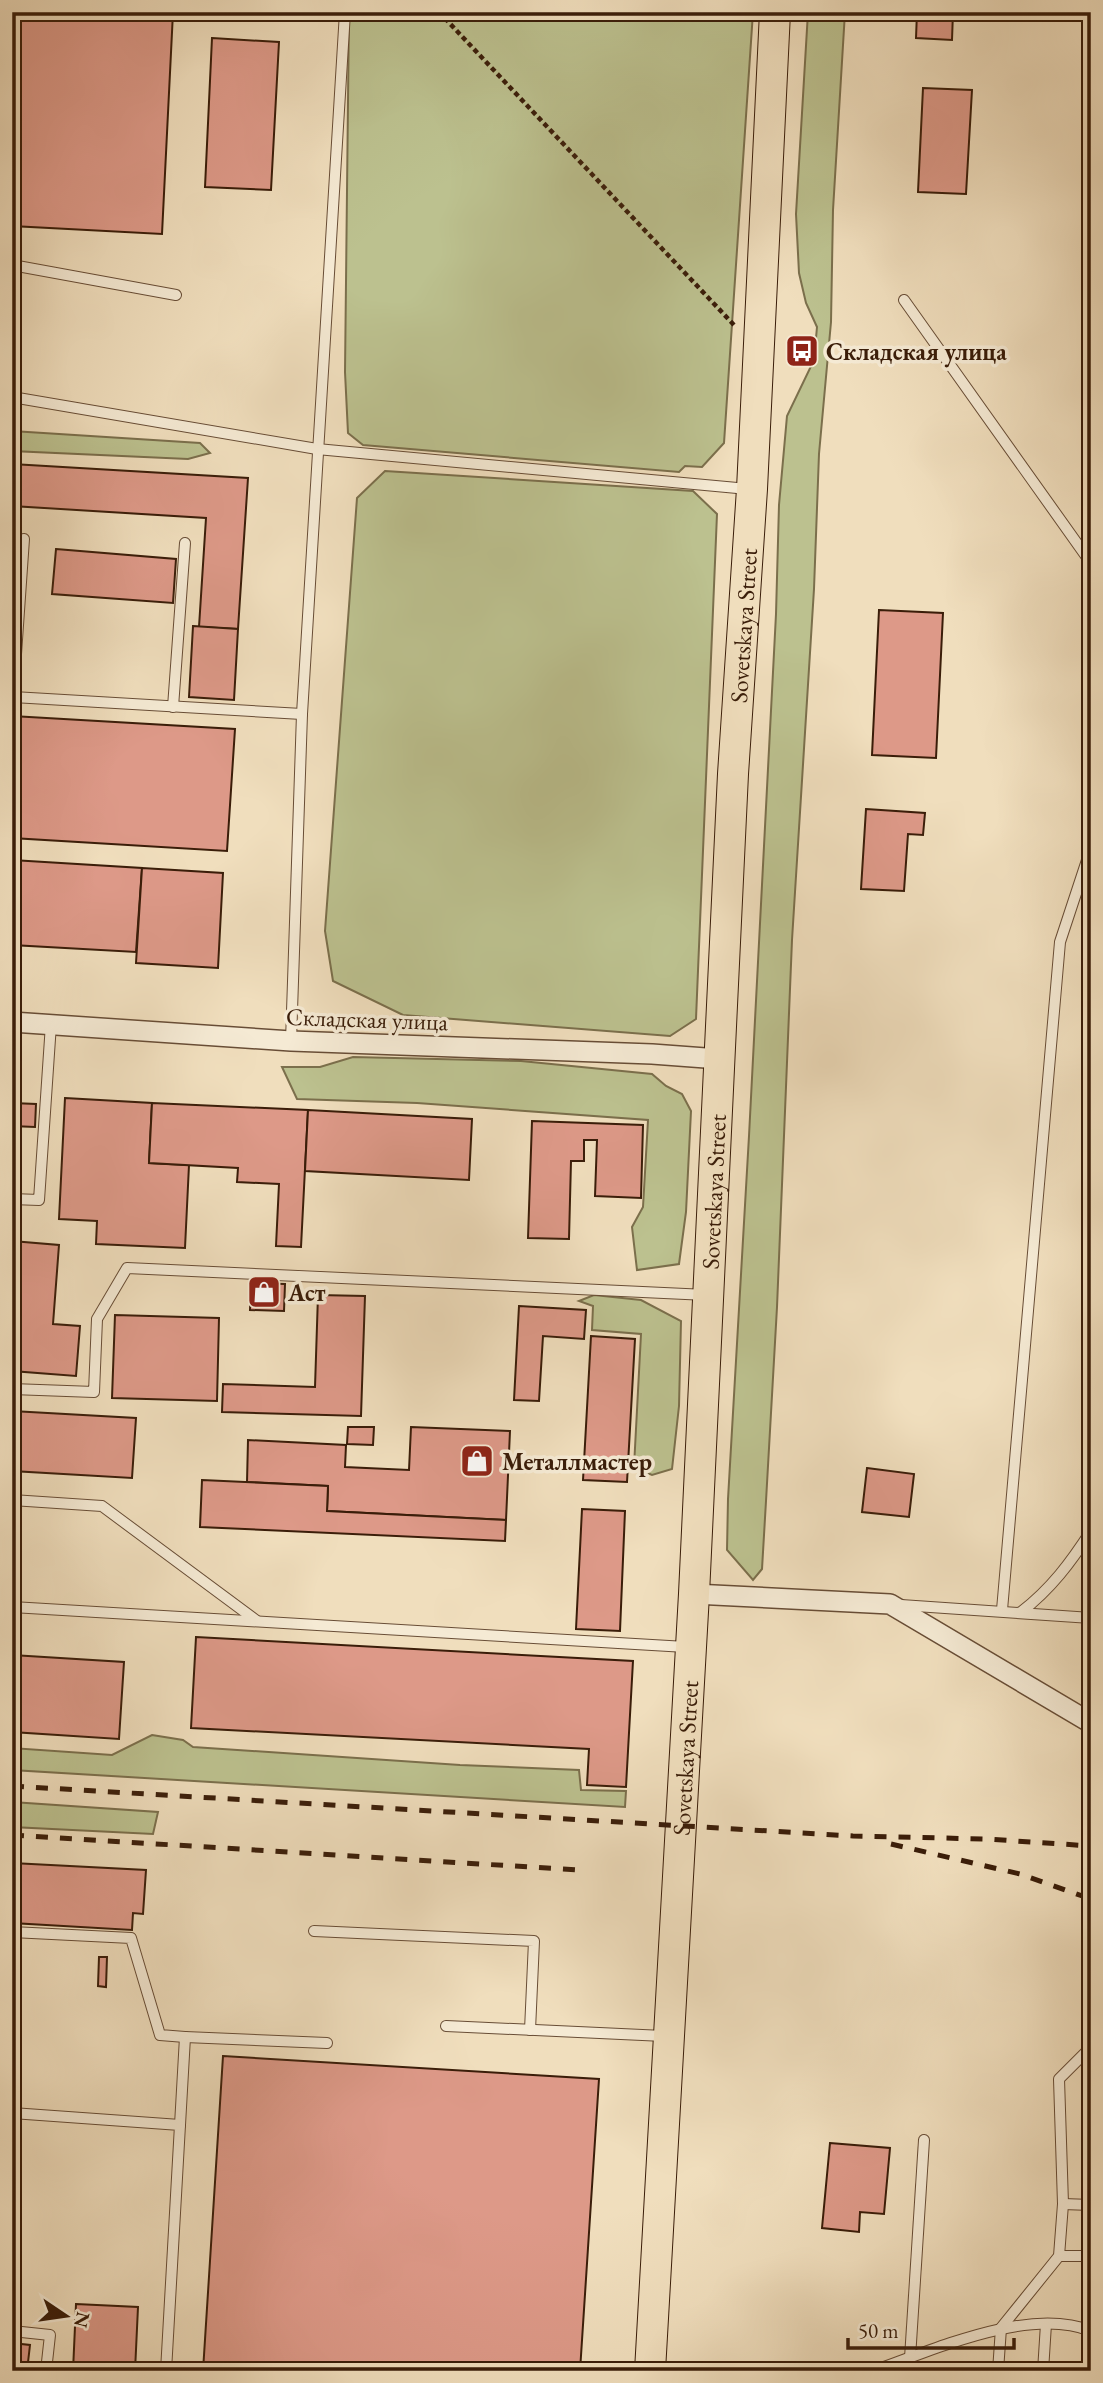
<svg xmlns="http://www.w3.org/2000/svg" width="1103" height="2383" viewBox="0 0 1103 2383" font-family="'EB Garamond',serif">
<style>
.green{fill:#bcc18f;stroke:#7b6f4c;stroke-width:2}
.building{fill:#d98;stroke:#3a1d09;stroke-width:2}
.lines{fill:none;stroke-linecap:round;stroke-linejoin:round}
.lane-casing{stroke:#684d36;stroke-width:12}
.street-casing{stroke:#684d36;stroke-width:22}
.primary-casing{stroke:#3a1d09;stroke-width:32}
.path{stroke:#3a1d09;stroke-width:4.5;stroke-dasharray:5 3.5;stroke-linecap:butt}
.lane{stroke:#f5ead4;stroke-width:10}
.street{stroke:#f5ead4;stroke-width:19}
.primary{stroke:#f0debd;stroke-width:30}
.rail{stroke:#3a1d09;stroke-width:5;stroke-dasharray:12 12;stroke-linecap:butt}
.labels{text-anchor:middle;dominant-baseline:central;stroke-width:7;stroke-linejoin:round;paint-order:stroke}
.poi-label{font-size:24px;font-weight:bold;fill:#3a1d09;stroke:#f5ead4;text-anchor:start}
.street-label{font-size:24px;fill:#3a1d09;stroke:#f5ead4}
</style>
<rect width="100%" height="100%" fill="#f0debd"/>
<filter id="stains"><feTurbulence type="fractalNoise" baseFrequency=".00286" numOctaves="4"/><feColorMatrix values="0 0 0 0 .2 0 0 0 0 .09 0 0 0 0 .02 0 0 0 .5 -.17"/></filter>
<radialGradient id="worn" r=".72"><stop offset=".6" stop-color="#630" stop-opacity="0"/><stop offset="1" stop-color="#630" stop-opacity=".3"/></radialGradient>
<!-- green -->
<g class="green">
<path d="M349 12H753L724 443 702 467 685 466 679 472 363 445 348 433 345 372Z"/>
<path d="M808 12H845L833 210 831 322 819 454 814 589 792 940 777 1307 766 1501 762 1569 753 1580 727 1550 728 1499 749 1136 776 614 779 505 787 416 814 360 817 327 806 303 799 273 796 214Z"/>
<path d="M12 431 200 443 210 453 188 459 12 451Z"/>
<path d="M385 471 693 491 717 514 696 1019 670 1036 403 1015 333 981 325 931 357 498Z"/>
<path d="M353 1057 521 1061 652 1074 666 1086 682 1094 691 1111 686 1212 679 1264 637 1270 632 1227 643 1207 648 1120 417 1103 297 1099 282 1067H320Z"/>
<path d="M594 1295 641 1300 681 1321 679 1406 672 1469 652 1475 634 1467 641 1334 592 1330 593 1306 579 1301Z"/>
<path d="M152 1735 183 1740 193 1747 460 1765 579 1770 581 1790 626 1791 625 1807 12 1770V1748L112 1755Z"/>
<path d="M12 1802 158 1812 153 1834 12 1827Z"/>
</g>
<!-- building -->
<g class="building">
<path d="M12 12H173L162 234 12 226Z"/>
<path d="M917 12H953L952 40 916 38Z"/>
<path d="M212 38 279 42 271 190 205 187Z"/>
<path d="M923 88 972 90 966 194 918 192Z"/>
<path d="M12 464 248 478 238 629 199 627 206 518 12 506Z"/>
<path d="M56 549 176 559 173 603 52 594Z"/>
<path d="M879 610 943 613 936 758 872 755Z"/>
<path d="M193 626 238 629 234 700 189 697Z"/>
<path d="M12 716 235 729 227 851 12 838Z"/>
<path d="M866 809 925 813 923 835 908 834 904 891 861 889Z"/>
<path d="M12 860 142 868 136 952 12 945Z"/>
<path d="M142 868 223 873 218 968 136 963Z"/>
<path d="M65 1098 152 1103 149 1163 189 1165 185 1248 96 1244 97 1221 59 1219Z"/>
<path d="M12 1103 36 1104 35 1127 12 1126Z"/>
<path d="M152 1103 308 1110 301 1247 276 1246 279 1184 237 1182 238 1168 149 1163Z"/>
<path d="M308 1110 472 1119 469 1180 305 1171Z"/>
<path d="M532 1121 643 1125 641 1198 595 1196 597 1140H584V1161H571L569 1239 528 1238Z"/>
<path d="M12 1241 59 1245 53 1324 80 1326 76 1376 12 1371Z"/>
<path d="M251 1283 285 1284 284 1311 250 1310Z"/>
<path d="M318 1295 365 1296 361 1416 222 1412 223 1384 315 1387Z"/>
<path d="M519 1306 586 1310 584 1339 543 1336 539 1401 514 1400Z"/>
<path d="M115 1315 219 1318 217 1401 112 1398Z"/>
<path d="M591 1336 635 1339 627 1482 583 1480Z"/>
<path d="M12 1411 136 1418 132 1478 12 1471Z"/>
<path d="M348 1427H374L373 1445 347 1444Z"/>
<path d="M411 1427 510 1431 506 1520 327 1511 328 1486 247 1482 248 1440 346 1445 345 1467 409 1470Z"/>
<path d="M867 1468 914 1474 909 1517 862 1512Z"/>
<path d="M202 1480 328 1486 327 1511 506 1520 505 1541 200 1527Z"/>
<path d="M582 1509 625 1511 620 1631 576 1629Z"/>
<path d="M196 1637 633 1661 626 1787 587 1785 589 1749 191 1728Z"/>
<path d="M12 1655 124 1662 119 1739 12 1732Z"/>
<path d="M12 1863 146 1870 143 1914 133 1913 132 1930 12 1923Z"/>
<path d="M99 1957H107L106 1987 98 1986Z"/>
<path d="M223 2056 599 2079 580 2371H203Z"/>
<path d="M830 2143 890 2148 884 2214 860 2212 859 2232 822 2228Z"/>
<path d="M1085 2285H1091V2309L1083 2308Z"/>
<path d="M76 2304 138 2307 135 2371H73Z"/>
<path d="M12 2343 30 2345 27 2371H12Z"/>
</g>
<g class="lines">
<defs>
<g id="lane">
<path d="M12 265 176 295"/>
<path d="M904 300 1091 563"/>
<path d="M12 397 317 449 748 489"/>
<path d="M24 539 13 697 302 714"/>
<path d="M173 707 185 543"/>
<path d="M291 1041 302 714 345 12"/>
<path d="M12 1199 39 1200 51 1024"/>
<path d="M12 1389 94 1392 97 1319 127 1268 707 1295"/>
<path d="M12 1500 102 1506 257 1621"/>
<path d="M901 1605 1091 1618"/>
<path d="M12 1607 686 1647"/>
<path d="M1002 1610 1060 942 1091 848"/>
<path d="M1021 1612C1051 1589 1071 1562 1091 1531"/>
<path d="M314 1931 534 1941 530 2030"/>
<path d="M12 1932 131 1938 160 2035 185 2037"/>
<path d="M446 2026 664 2036"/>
<path d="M12 2113 180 2125 166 2371"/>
<path d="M180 2125 185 2037 327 2043"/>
<path d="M1063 2204 1091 2205"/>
<path d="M1059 2256H1091"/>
<path d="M12 2331 50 2335 46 2371"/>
<path d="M910 2358 924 2140"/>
<path d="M873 2371C934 2350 1028 2306 1091 2331"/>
<path d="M998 2371 1001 2328 1059 2256 1063 2204 1059 2079 1086 2052H1091"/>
<path d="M1043 2371 1046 2324"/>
</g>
<g id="street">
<path d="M12 1022 291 1041 652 1054 719 1059"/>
<path d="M694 1594 890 1604 1091 1723"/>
</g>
<g id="primary">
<path id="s1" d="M650 2371 694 1594 733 774 752 489 775 12"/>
</g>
</defs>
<!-- lane casing -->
<use href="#lane" class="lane-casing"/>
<!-- street casing -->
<use href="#street" class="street-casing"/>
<!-- primary casing -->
<use href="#primary" class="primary-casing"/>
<!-- path -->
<path class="path" d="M439 12 734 325"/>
<!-- lane -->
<use href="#lane" class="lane"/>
<!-- street -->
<use href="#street" class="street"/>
<!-- primary -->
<use href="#primary" class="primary"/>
<!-- rail -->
<g class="rail">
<path d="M12 1786 853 1836 986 1839 1091 1846"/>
<path d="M12 1835 578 1870"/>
<path d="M891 1844 1020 1874 1091 1899"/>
</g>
</g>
<!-- icons -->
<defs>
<symbol id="bus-square" viewBox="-11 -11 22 22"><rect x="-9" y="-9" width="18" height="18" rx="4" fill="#8f2418" stroke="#f5ead4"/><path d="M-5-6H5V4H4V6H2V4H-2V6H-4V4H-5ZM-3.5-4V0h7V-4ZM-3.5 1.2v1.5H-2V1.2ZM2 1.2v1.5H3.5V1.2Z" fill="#fff"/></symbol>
<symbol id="shop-square" viewBox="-11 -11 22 22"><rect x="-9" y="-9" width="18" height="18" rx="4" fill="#8f2418" stroke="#f5ead4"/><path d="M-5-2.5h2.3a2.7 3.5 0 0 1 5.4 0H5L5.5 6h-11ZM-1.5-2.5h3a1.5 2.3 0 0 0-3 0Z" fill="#fff"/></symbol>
</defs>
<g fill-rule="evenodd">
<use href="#bus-square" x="783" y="332" width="38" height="38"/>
<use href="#shop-square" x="245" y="1273" width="38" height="38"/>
<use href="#shop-square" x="458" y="1442" width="38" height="38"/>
</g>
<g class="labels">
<!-- poi labels -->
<g class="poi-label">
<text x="826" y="351">Складская улица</text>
<text x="288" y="1292">Аст</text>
<text x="502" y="1461">Металлмастер</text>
</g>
<!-- street labels -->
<g class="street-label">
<text stroke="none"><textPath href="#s1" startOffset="1748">Sovetskaya Street</textPath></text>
<text transform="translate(367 1019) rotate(2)">Складская улица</text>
<text stroke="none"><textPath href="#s1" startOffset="1181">Sovetskaya Street</textPath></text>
<text stroke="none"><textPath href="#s1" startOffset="614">Sovetskaya Street</textPath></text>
</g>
</g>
<!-- margin -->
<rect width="1103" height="2383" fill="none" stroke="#f0debd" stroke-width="42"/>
<rect x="14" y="14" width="1075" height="2355" fill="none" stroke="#3a1d09" stroke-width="3.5"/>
<rect x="21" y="21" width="1061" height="2341" fill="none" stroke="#3a1d09" stroke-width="2"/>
<!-- north arrow -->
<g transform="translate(66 2316) rotate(103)" stroke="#f5ead4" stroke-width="5" paint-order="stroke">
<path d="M0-5L12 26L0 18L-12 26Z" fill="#3a1d09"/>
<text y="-10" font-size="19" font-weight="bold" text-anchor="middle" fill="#3a1d09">N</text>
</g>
<!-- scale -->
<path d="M848 2338v10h166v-10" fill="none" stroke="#3a1d09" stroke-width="3.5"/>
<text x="858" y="2338" font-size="21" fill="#3a1d09" stroke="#f5ead4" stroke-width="5" paint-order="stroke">50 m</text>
<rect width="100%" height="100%" filter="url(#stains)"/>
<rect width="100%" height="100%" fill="url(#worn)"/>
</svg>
